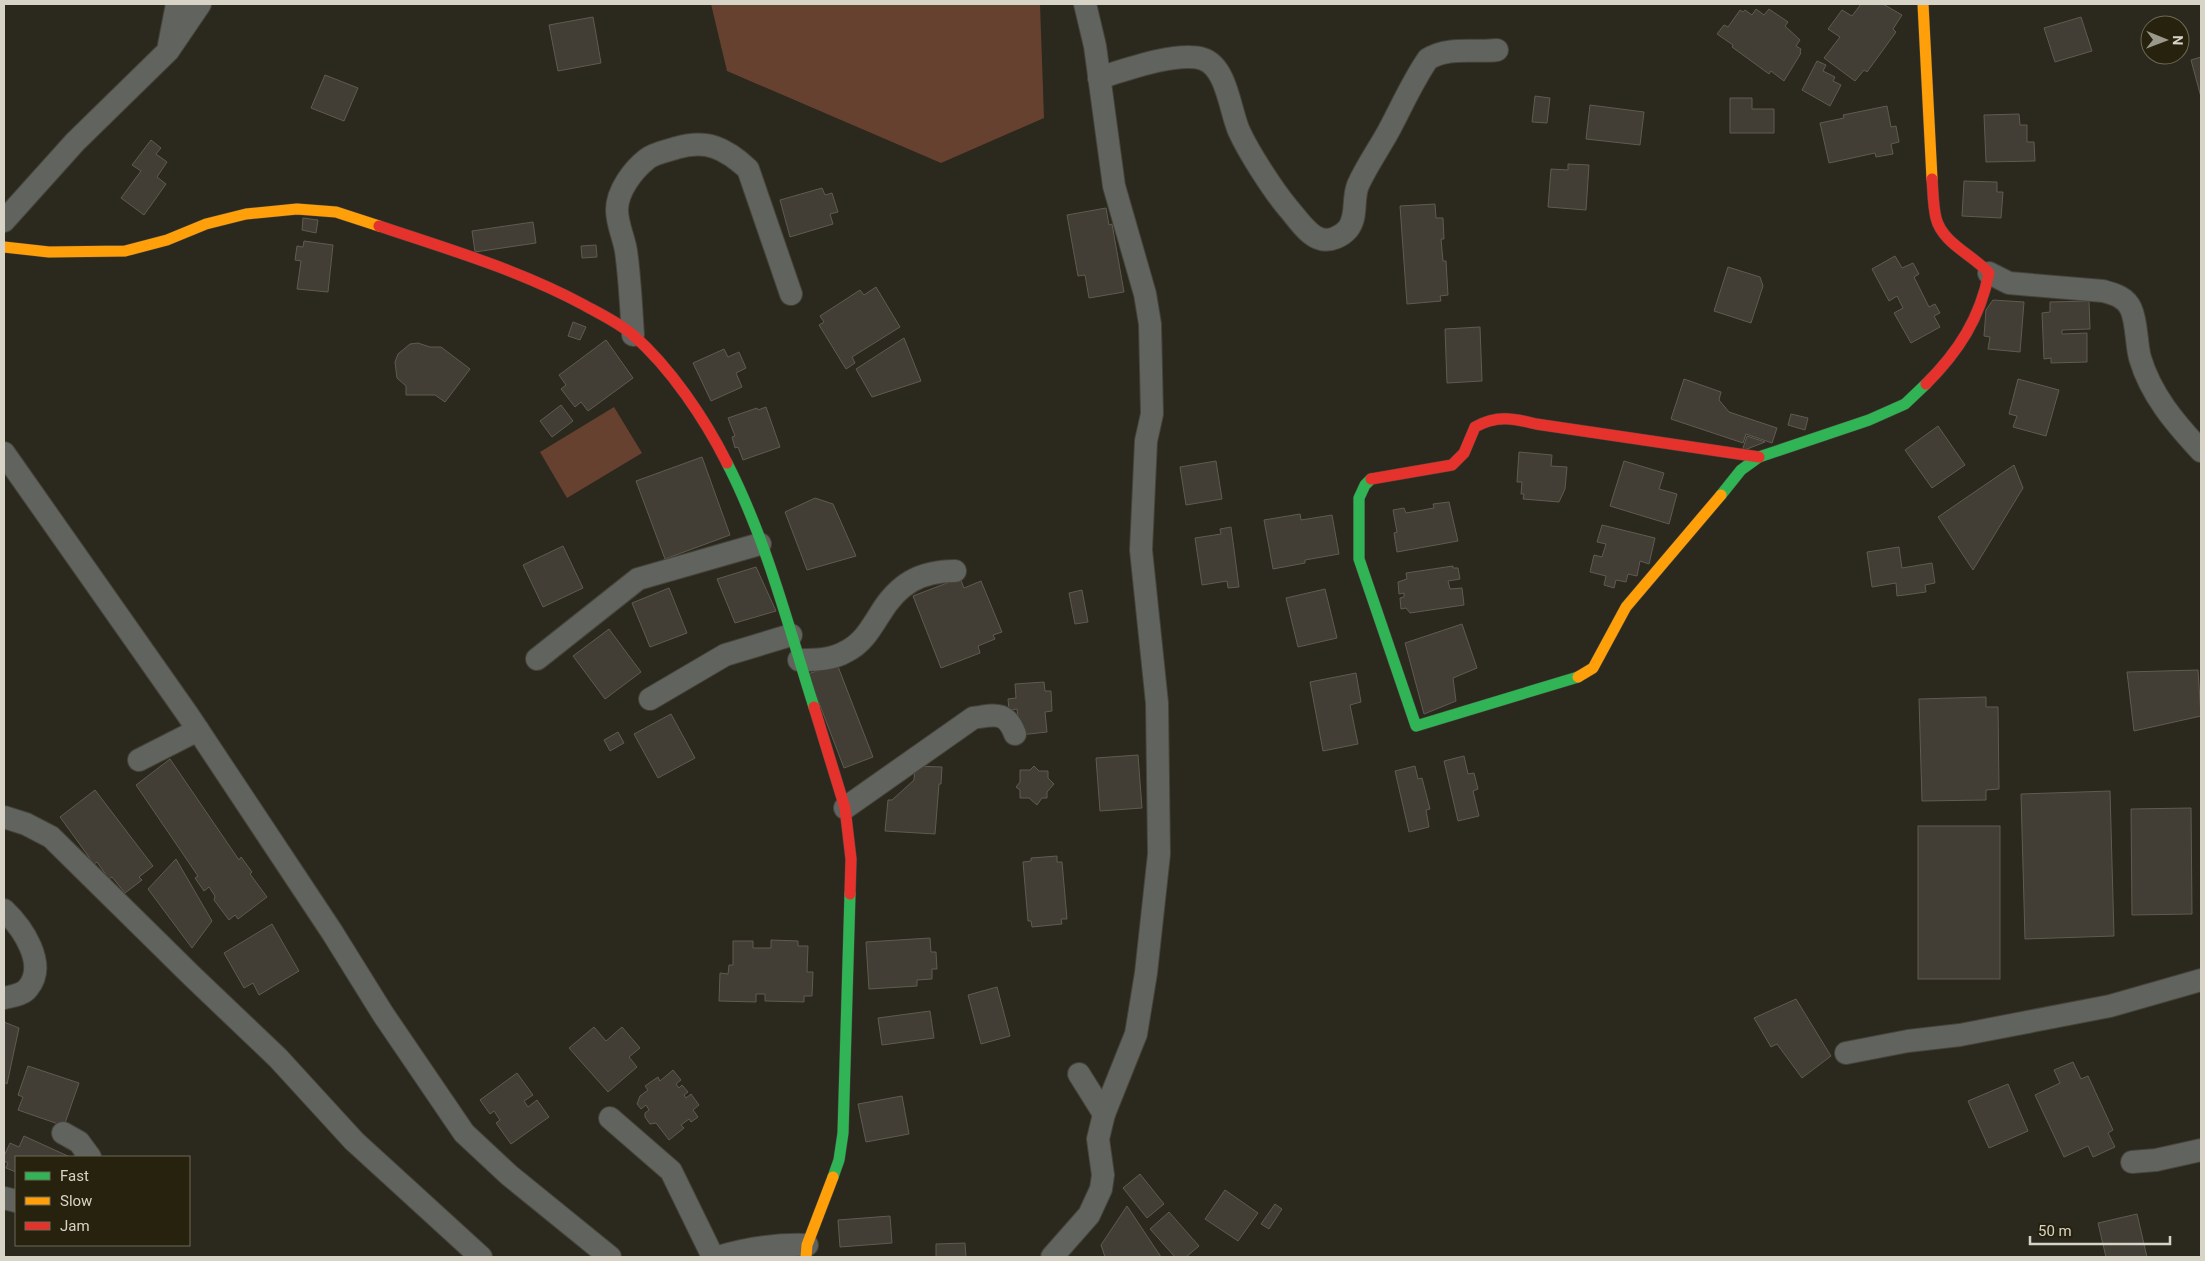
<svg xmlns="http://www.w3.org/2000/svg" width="2205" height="1261" viewBox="0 0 2205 1261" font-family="Roboto,sans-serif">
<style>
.green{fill:#67412f}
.building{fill:#423d35;stroke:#605b52}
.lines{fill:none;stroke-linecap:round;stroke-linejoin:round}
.street-casing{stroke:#464339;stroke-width:24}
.fast-casing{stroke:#464339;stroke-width:12}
.slow-casing{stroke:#464339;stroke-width:12}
.jam-casing{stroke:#464339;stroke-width:12}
.street{stroke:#61635e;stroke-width:22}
.fast{stroke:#30b455;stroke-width:11}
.slow{stroke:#ff9f0a;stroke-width:11}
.jam{stroke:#e5322d;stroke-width:11}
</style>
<rect width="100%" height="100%" fill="#2b281d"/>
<!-- green -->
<g class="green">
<path d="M711 4H1040L1044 118 941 163 727 71Z"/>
<path d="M614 407 642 453 567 498 540 452Z"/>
</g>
<!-- building -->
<g class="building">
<path d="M1861 4H1883L1902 15 1893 29 1896 32 1867 72 1864 70 1855 81 1824 58 1840 37 1828 29 1842 10 1852 16Z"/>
<path d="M1756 9 1764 15 1769 9 1788 22 1785 26 1800 40 1796 46 1801 49 1800 52 1801 53 1784 81 1771 71 1769 74 1732 47 1733 45 1717 34 1724 25 1728 27 1740 10 1743 12 1745 10 1752 15Z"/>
<path d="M593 17 601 63 558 71 549 25Z"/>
<path d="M2081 17 2092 51 2055 62 2044 28Z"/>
<path d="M2201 57V97L2191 60Z"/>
<path d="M1817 61 1826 65 1823 71 1835 77 1833 81 1841 85 1830 106 1802 90Z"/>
<path d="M325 75 358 88 344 121 311 108Z"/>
<path d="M1535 96 1550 98 1547 123 1532 122Z"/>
<path d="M1730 98H1752V109H1774V133H1730Z"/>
<path d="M1590 105 1644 112 1640 145 1586 139Z"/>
<path d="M1887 106 1891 127 1896 126 1899 142 1891 144 1893 154 1876 157 1875 153 1829 163 1820 123 1844 118 1843 115Z"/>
<path d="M2019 114 2020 125H2027V142H2034L2035 161 1986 162 1984 115Z"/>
<path d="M151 140 161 148 156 154 167 162 157 177 166 184 144 215 121 198 141 171 132 165Z"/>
<path d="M1568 164 1589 165 1586 210 1548 207 1551 169 1568 170Z"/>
<path d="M1964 181 1997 182V192H2003L2001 218 1962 216Z"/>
<path d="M822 188 825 195 832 193 838 212 830 214 833 224 790 237 780 200Z"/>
<path d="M1435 204 1436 218H1443L1444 239H1441L1443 261H1446L1448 295 1440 296 1441 301 1407 304 1400 206Z"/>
<path d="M1106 208 1109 225 1112 224 1124 292 1089 298 1085 275 1078 276 1067 215Z"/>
<path d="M303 218 318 220 316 233 302 230Z"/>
<path d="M533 222 536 243 475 252 472 231Z"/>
<path d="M304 241 333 245 328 292 297 289 301 261 295 260 297 246 303 247Z"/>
<path d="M596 245 597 257 582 258 581 246Z"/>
<path d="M1895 256 1902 268 1913 263 1919 274 1914 277 1929 307 1935 304 1940 313 1934 316 1940 327 1911 343 1894 313 1903 308 1897 296 1889 301 1872 269Z"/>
<path d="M1728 267 1760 277 1763 286 1751 323 1714 311Z"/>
<path d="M876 287 900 327 852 357 855 363 846 369 819 325 824 322 820 316 860 290 864 295Z"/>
<path d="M1993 300 2024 302 2020 352 1988 349 1990 337 1984 336 1986 310Z"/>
<path d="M2089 301 2090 329 2062 330V334L2087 333V362L2051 363V358L2044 359 2042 313 2050 312V302Z"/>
<path d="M573 322 586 327 580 340 568 336Z"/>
<path d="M1480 327 1482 381 1447 383 1445 329Z"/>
<path d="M904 338 921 381 872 397 856 369Z"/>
<path d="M606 340 633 378 588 411 581 402 575 407 561 389 566 385 559 375Z"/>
<path d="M418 343 430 347H441L470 369 445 402 435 395H406V386L397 378 395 362 398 354 410 344Z"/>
<path d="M724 349 728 357 739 352 746 368 736 373 742 387 711 401 693 363Z"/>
<path d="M1684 379 1721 392 1719 400 1729 412 1777 428 1772 443 1746 434 1743 443 1671 419Z"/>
<path d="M2018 379 2059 390 2046 436 2013 427 2017 416 2009 414Z"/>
<path d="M561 405 573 421 552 437 540 421Z"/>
<path d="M766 407 780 447 743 460 738 447 735 448 732 437 735 436 728 418 757 408 758 410Z"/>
<path d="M1791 414 1808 418 1805 430 1788 425Z"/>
<path d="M1938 426 1965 465 1932 488 1905 450Z"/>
<path d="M1747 436 1765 442 1742 451Z"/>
<path d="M1519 452 1552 455 1551 466 1567 467 1565 489 1559 502 1523 499 1524 494H1521L1522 482H1517Z"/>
<path d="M702 457 730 535 665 559 636 481Z"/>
<path d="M1216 461 1222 499 1186 505 1180 467Z"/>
<path d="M1624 461 1664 473 1659 489 1677 494 1669 524 1610 506Z"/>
<path d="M2014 465 2023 488 1973 570 1938 517Z"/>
<path d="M815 498 833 504 856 556 807 570 785 512Z"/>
<path d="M1449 502 1458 541 1397 552 1394 533 1397 532 1393 510 1404 508 1406 513 1434 508 1433 504Z"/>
<path d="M1300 514 1301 520 1332 515 1339 554 1305 560V563L1273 569 1264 520Z"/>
<path d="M1602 525 1655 538 1649 564 1640 561 1637 576 1628 574 1626 582 1616 580 1614 588 1604 585 1606 576 1590 572 1594 555 1602 557 1606 544 1597 542Z"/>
<path d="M1231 527 1239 587 1228 588 1227 581 1202 585 1195 538 1221 534 1220 529Z"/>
<path d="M563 546 583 588 543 607 523 565Z"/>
<path d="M1899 547 1902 568 1932 563 1935 583 1925 585 1926 592 1897 596 1896 583 1872 587 1867 552Z"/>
<path d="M1453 566V568H1458L1460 579 1448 581 1450 589 1462 588 1464 605 1410 613 1406 608 1401 609 1400 598 1404 597V593L1399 594 1398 582 1407 579 1406 573Z"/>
<path d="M756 567 776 611 735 623 717 579Z"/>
<path d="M960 578 964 588 981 581 1002 632 993 635 995 639 978 646 980 653 941 668 913 596Z"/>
<path d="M669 588 687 633 650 647 632 603Z"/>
<path d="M1325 589 1337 638 1298 647 1286 598Z"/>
<path d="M1082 590 1088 622 1075 624 1069 593Z"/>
<path d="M1462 624 1477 668 1453 678 1456 701 1424 714 1405 643Z"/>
<path d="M609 629 641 672 605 699 573 656Z"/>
<path d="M837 664 873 757 844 768 808 674Z"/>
<path d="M2198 670 2201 716 2134 731 2127 672Z"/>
<path d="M1356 673 1361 702 1350 705 1358 744 1323 751 1310 682Z"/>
<path d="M1044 682 1045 691H1051L1052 711 1045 712 1047 732 1020 735 1017 709 1009 710 1008 699 1016 698 1015 684Z"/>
<path d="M1986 697V707H1998L1999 789 1986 790V800L1922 801 1919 699Z"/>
<path d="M671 714 695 758 658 778 634 734Z"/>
<path d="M618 732 624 743 610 751 604 740Z"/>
<path d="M1138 755 1142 808 1100 811 1096 758Z"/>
<path d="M1464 756 1468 774 1474 773 1478 789 1473 791 1479 816 1458 821 1444 761Z"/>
<path d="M170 759 239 860 241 857 252 872 250 874 267 897 238 919 235 915 229 920 214 900 215 896 209 887 204 891 195 878 198 876 136 785Z"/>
<path d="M915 766 942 767 941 784H939L935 834 885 831 888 800H892L914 780Z"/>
<path d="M1034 766 1039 771H1048V778L1054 784 1047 792V798H1042L1037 805 1029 798H1020V790L1016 787 1020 782V770H1030Z"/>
<path d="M1415 766 1418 779 1422 778 1430 809 1426 810 1429 827 1409 832 1395 771Z"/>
<path d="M95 790 153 866 139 877 142 880 125 893 112 877 109 879 97 862 94 864 60 817Z"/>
<path d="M2110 791 2114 936 2025 939 2021 794Z"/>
<path d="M2191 808 2192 914 2132 915 2131 809Z"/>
<rect x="1918" y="826" width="82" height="153"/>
<path d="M1057 856V862H1062L1067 919H1061L1062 924 1032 927 1031 921H1028L1023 862 1031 861V858Z"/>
<path d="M176 859 212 921 192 948 148 889Z"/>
<path d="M272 924 299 971 259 995 253 983 244 988 224 953Z"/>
<path d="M930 938 931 952H936L937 969H932V979L917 980V986L869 989 866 942Z"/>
<path d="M771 940 798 941V946H808L807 972H813L812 996H804V1002L765 1001V994H756V1002L719 1001 720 973 728 974 729 965H733V941H753V948H771Z"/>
<path d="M997 987 1010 1036 981 1044 968 995Z"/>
<path d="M1796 999 1831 1056 1802 1078 1777 1044 1771 1047 1754 1018Z"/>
<path d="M930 1011 934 1038 882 1045 878 1018Z"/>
<path d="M4 1022 19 1028 7 1084 4 1082Z"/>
<path d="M594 1027 606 1041 622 1027 640 1048 629 1057 637 1067 608 1092 569 1048Z"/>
<path d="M2073 1062 2081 1079 2088 1076 2113 1130 2108 1133 2115 1147 2093 1157 2088 1146 2064 1157 2035 1095 2060 1083 2054 1070Z"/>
<path d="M28 1066 79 1083 64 1126 18 1110 23 1097 18 1095Z"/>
<path d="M673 1070 681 1080 676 1084 679 1088 682 1085 688 1092 684 1095 686 1098 691 1094 699 1105 693 1110 698 1117 691 1122 689 1119 681 1125 684 1128 669 1140 656 1123 650 1124 645 1117V1113L649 1110 646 1105 641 1109 637 1104 640 1096 648 1090 645 1086 658 1077 660 1081Z"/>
<path d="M517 1073 533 1095 524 1101 528 1107 537 1100 549 1117 511 1144 496 1123 500 1120 494 1111 490 1114 480 1100Z"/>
<path d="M2008 1084 2028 1131 1989 1148 1968 1101Z"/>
<path d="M902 1096 909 1134 866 1142 858 1104Z"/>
<path d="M24 1136 70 1157H16V1172L6 1168 8 1163 4 1161V1156L10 1143 19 1147Z"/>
<path d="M1140 1174 1164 1204 1147 1218 1123 1188Z"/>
<path d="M1225 1190 1258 1213 1238 1241 1205 1219Z"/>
<path d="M1275 1204 1282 1209 1269 1229 1261 1224Z"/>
<path d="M1127 1206 1161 1257H1105L1101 1245Z"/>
<path d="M1169 1212 1199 1246 1186 1257H1175L1150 1229Z"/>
<path d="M2137 1214 2147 1257H2106L2098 1223Z"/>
<path d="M890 1216 892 1243 840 1247 838 1220Z"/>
<path d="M965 1243 966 1257H936V1244Z"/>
</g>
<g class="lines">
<defs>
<g id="street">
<path d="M169 45 177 4"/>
<path d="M1099 78C1125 70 1177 51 1203 59 1227 67 1230 111 1239 131 1249 153 1273 190 1288 208 1297 218 1308 236 1321 239 1330 242 1342 236 1348 229 1358 216 1352 200 1358 185 1366 167 1378 150 1388 132 1401 108 1412 82 1428 59 1449 46 1474 53 1497 50"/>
<path d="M4 221 75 142 168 51 200 4"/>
<path d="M1989 273 2009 283 2103 291C2114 294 2126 297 2131 309 2137 322 2136 343 2140 358 2151 395 2175 423 2201 451"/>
<path d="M633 335C631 307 630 279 626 251 624 238 617 224 617 210 617 191 633 170 647 159 654 153 667 151 676 148 707 139 725 148 748 169L791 294"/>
<path d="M4 453 188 715 332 932 383 1014 464 1133 509 1175 610 1257"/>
<path d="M537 659 638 579 760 544"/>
<path d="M799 660C816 660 832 660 847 651 863 643 871 628 880 614 898 584 920 571 955 571"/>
<path d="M650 699 725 655 791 635"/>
<path d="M139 760 198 730"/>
<path d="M845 808 973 718C994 715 1006 710 1015 734"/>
<path d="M4 817 26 824 51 837 192 976 278 1058 354 1141 481 1257"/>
<path d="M4 910C22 927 48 964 28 988 23 995 12 996 4 998"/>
<path d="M1846 1053 1908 1041 1960 1035 2110 1006 2201 980"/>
<path d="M1079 1074 1104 1114"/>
<path d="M610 1118 671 1171 713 1257"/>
<path d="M63 1133 79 1142 90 1157"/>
<path d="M2132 1162 2156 1160 2201 1150"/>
<path d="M4 1198 16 1201"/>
<path d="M718 1257C748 1248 776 1244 807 1245"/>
<path d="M1052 1257 1089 1215 1101 1189 1103 1175 1098 1139 1104 1114 1136 1034 1146 973 1159 854 1157 703 1141 550 1146 441 1152 414 1150 324 1145 294 1114 186 1095 46 1085 4"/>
</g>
<g id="fast">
<path d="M727 463C766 539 788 625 814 707"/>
<path d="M1371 479 1365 485 1359 498V559L1416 726 1578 677"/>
<path d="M1721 495 1741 470 1759 457 1869 420 1905 404 1926 384"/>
<path d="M833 1177 839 1160 843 1133 850 894"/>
</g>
<g id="slow">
<path d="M1923 4 1932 179"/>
<path d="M4 247 49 252 125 251 167 240 206 224 246 214 297 209 336 212 379 226"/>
<path d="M1578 677 1593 668 1626 607 1721 495"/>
<path d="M806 1257 807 1245 833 1177"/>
</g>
<g id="jam">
<path d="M379 226C448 249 519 270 584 305 600 314 618 322 633 335 670 367 705 419 727 463"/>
<path d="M1926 384C1959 351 1980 318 1989 273 1973 255 1942 243 1936 218 1933 206 1933 191 1932 179"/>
<path d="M1371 479 1452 465 1464 453 1475 427C1496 415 1513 418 1536 424L1759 457"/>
<path d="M814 707 845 808 851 859 850 894"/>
</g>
</defs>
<!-- street casing -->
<use href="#street" class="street-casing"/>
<!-- fast casing -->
<use href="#fast" class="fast-casing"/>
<!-- slow casing -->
<use href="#slow" class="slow-casing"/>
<!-- jam casing -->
<use href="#jam" class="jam-casing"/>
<!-- street -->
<use href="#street" class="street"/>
<!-- fast -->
<use href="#fast" class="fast"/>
<!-- slow -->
<use href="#slow" class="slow"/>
<!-- jam -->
<use href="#jam" class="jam"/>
</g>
<!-- border -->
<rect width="2205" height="1261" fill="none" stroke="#d7d4c7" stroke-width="10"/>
<!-- legend -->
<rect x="15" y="1156" width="175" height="90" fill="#27220d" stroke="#6d6957"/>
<rect x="25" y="1172" width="25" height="8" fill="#30b455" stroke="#6d6957"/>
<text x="60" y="1181" font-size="15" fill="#d7d4c7">Fast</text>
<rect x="25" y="1197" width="25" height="8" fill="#ff9f0a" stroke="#6d6957"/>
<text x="60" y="1206" font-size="15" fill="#d7d4c7">Slow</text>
<rect x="25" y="1222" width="25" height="8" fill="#e5322d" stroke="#6d6957"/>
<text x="60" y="1231" font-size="15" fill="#d7d4c7">Jam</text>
<!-- north arrow -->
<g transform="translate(2165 40) rotate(91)"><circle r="24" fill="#27220d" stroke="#6d6957"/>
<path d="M0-4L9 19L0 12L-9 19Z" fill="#9b988c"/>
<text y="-8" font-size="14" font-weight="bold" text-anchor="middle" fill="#d7d4c7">N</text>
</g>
<!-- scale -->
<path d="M2030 1236v8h140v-8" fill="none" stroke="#d7d4c7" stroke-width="2.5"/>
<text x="2038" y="1236" font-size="15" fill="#d7d4c7" stroke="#27220d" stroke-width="4" paint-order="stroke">50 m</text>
</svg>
